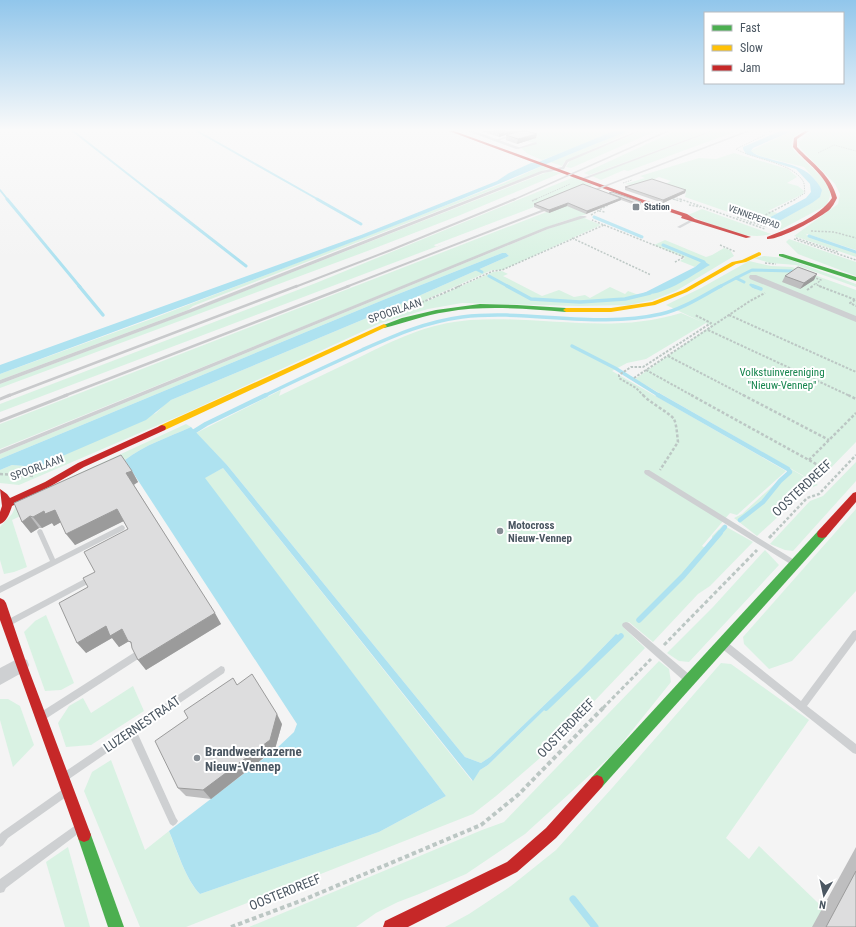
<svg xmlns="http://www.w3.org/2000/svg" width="856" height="927" viewBox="0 0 856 927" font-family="'Roboto Condensed',sans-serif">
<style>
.green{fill:#d9f2e3}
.water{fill:#aee2f0}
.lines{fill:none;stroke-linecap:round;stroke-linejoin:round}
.stream-far5{stroke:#aee2f0;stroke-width:2}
.stream-far4{stroke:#aee2f0;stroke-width:3}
.stream-far3{stroke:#aee2f0;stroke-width:3.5}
.stream-far2{stroke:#aee2f0;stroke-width:4.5}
.stream-far1{stroke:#aee2f0;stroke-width:5.5}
.stream{stroke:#aee2f0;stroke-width:7}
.path-far5{stroke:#bcc7c4;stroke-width:1;stroke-dasharray:1.5 1;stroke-linecap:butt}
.path-far4{stroke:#bcc7c4;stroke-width:1.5;stroke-dasharray:2 1.5;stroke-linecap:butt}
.path-far3{stroke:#bcc7c4;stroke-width:2;stroke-dasharray:2.5 1.5;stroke-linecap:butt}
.path-far2{stroke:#bcc7c4;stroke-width:2.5;stroke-dasharray:3 2;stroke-linecap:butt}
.path-far1{stroke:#bcc7c4;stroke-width:3;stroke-dasharray:4 2.5;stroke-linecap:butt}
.path{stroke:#bcc7c4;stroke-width:4;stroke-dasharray:4.5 3;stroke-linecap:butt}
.lane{fill:#ced0d2;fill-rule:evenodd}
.street{fill:#ced0d2;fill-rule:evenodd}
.fast{fill:#4caf50;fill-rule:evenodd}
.slow{fill:#ffc107;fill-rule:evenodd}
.jam{fill:#c62828;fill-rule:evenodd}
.rail-far3{stroke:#c9cacc;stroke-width:1.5}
.rail-far2{stroke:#c9cacc;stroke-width:2}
.rail-far1{stroke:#c9cacc;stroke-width:2.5}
.rail{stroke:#c9cacc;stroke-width:3}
.wall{fill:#bebebf}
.shaded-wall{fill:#9b9b9b}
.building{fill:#ddddde;stroke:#9b9b9b}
.poi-dot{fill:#868d94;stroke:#fff;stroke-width:1.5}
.labels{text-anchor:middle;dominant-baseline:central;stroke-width:4;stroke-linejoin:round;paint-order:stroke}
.far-poi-label{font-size:9px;font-weight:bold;fill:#4a5661;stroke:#fff;text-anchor:start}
.far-street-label{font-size:9px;fill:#4a5661;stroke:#fff}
.street-label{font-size:11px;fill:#4a5661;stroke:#fff}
.park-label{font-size:11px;fill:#17864f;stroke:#fff}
.poi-label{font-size:11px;font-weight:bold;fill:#4a5661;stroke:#fff;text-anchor:start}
.near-street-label{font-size:13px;fill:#4a5661;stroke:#fff}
.near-poi-label{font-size:13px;font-weight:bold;fill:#4a5661;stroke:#fff;text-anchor:start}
</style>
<rect width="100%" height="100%" fill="#f4f4f4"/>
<!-- green -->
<g class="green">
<path d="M545 131H619L542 160 528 154 521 148 533 143 521 138Z"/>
<path d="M628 131H633L565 161 562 166 550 162Z"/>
<path d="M641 131H656L571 168 566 167 570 161Z"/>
<path d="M675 131H710L595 173 589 175 584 173Z"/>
<path d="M714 131H737L628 171 624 170 601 180 592 176Z"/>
<path d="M792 131H803C795 134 790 139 792 148 801 159 825 177 829 188 832 195 829 201 825 206L780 230 685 197 686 192 664 185 671 181 659 177 639 186 625 184 645 178 640 176 699 158 716 159 734 153 788 169 797 177 787 183 798 186 804 191 803 194 768 211 778 213 764 221 812 203 816 181 804 167 764 157 766 158 753 153 750 151Z"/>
<path d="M813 131H856V250L807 234 806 235 856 252V257L794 236 838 204 840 194 835 184 800 148 799 142 807 134Z"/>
<path d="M542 166 549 168 193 306 188 310 0 380V374L154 318 504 183Z"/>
<path d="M550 171 561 173 458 216 370 250 0 388V384L191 312Z"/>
<path d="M574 177 593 185 590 186 585 184 533 206 534 207 434 245 436 247 451 241 0 412V404L316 283Z"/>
<path d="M567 204 587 214 561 222 0 449V424Z"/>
<path d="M702 209 771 234C745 242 712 224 688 215Z"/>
<path d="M582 217 601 225 502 270H492L425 300 428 301 493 272 502 271 508 274 503 276 542 296 559 290 574 297 585 295 590 298 610 287 625 294 628 291 636 294 649 295 705 262H701L695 267 680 261 685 258 654 245 665 240 706 257 712 255 724 248 730 250 734 256 676 291 653 300 629 305 579 306 462 303 428 309 381 323 186 413 19 485 0 483V470L12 465 37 467 156 413 165 404 171 400 405 302 509 256 506 253H502L383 300 0 459V454L548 229Z"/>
<path d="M789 239 856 262V276L798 254 786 242Z"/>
<path d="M764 256 785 258 856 284V287L796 265 770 263 754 258Z"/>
<path d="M749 261 771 266 792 267 856 290V442L816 483 635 379 711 326 706 323 646 359 627 363 612 371 786 471 737 515 730 513 702 546 707 549 712 544V536L723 525 753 542 710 586 698 594 653 642 629 622 623 627 645 648 540 758 496 796 473 814 186 927H140L84 791 92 772 111 760 145 850 169 831C176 849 187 882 200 894L379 832 446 796 204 478 223 468 472 781 480 770 488 765 582 673 616 634 578 673 490 757 481 763 465 757 227 465 196 433 281 390 279 396C305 383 332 371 358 358 397 339 425 324 470 320 541 315 610 335 681 313L702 322 666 305 701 288Z"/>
<path d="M186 424 191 427C169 437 144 445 125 460L128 465 12 520 27 567 14 572 4 574 0 560V527L12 514 16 506 30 496Z"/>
<path d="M856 462V481L793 551 785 550 770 544 810 501 823 496Z"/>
<path d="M791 469 818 485 808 489 757 536 734 518 742 514Z"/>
<path d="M856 509V591L792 661 769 669 744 644 743 637Z"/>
<path d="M765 550 779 565 689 662 679 661 667 653 713 607Z"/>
<path d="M46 615 74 683 61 690 45 691 24 632 35 621Z"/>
<path d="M659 661 669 669 671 682 614 753 525 834 466 874 419 894 398 902 376 913 356 927H249L482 830 504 822Z"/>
<path d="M721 663 731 664 809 720 726 838 749 859 759 846 843 927H445L469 914 511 886 556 850 613 787Z"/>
<path d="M133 686 144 711 91 745 66 747 58 723 69 706 83 698 91 713Z"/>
<path d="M0 699H8L20 706 34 745 13 767 0 720Z"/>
<path d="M68 847 90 927H65L46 862Z"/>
</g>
<!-- water -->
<g class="water">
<path d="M614 131H628C604 141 579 150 556 160 373 237 186 305 0 374V365L361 235 497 181 509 173 531 163H536Z"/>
<path d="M780 131H792L753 148 751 151C755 155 762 157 767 158 792 166 808 165 822 190L820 197 812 203 774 224H769L763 221 806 198 811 192 810 184 796 169 746 154 743 149V147Z"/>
<path d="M502 253H506L509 256 405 302 171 400 146 420 37 467 12 465 0 470V459L383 300Z"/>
<path d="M701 262H705L710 265C692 275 663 297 642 294L695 267Z"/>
<path d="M191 427 227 465 465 757 481 763 490 757 578 673 616 634 620 636 488 765 480 770 473 781 223 468 205 478 446 796 379 832 200 894C186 880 177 850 169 831L276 749 294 732 297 724 126 462 125 460C144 445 169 437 191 427Z"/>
</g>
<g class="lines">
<!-- stream-far5 -->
<g class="stream-far5">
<path d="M73 131 161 200"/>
<path d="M197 131 319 200"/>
<path d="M0 190 8 200"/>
</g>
<!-- stream-far4 -->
<g class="stream-far4">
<path d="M7 199 80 287"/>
<path d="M160 199 246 266"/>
<path d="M317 199 361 224"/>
<path d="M594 217 642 237"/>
<path d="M809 236 856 252"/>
<path d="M663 245 704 262 705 264 702 266"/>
<path d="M474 268 482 272"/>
<path d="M489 276 509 287"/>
<path d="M744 282 736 278 752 270 792 271"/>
<path d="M751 285 755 287"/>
<path d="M719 287 736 278"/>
</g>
<!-- stream-far3 -->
<g class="stream-far3">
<path d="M79 286 103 315"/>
<path d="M507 286 531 299 580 302 625 299 650 293"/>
<path d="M753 286 761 289"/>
<path d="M572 346 615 368 660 396"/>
<path d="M264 396C296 380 329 365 362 350 396 335 425 322 462 317 528 309 595 329 661 314 683 309 702 296 721 286"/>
</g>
<!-- stream-far2 -->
<g class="stream-far2">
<path d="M658 395 788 469 790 472 780 481 763 502 740 520"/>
<path d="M190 434 206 424 266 395"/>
<path d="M719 534 725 527"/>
</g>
<!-- stream-far1 -->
<g class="stream-far1">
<path d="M639 620 683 576 720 533"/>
<path d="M546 708 621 636"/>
</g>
<!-- stream -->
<path class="stream" d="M573 899 595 927"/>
<!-- path-far5 -->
<g class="path-far5">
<path d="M775 131 765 132V135L736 149C755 160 791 162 803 181 805 184 804 189 805 193L794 200"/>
<path d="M818 153 834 145 856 151"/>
<path d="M623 183 632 180"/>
<path d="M674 197 682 200"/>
<path d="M670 198 676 200"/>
<path d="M534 200 570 184"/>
</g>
<!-- path-far4 -->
<g class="path-far4">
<path d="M673 199 683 202"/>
<path d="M680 199 765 229"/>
<path d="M532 201 537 199"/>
<path d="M689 205 700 207"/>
<path d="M599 211 605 212"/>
<path d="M591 215 608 205"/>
<path d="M737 217 767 227"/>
<path d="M750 223 796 199"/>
<path d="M604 225 684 257 675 262"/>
<path d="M811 231 834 232 856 238"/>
<path d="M572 238 651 275"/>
<path d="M796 238 838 252"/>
<path d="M794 239 856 260"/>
<path d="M720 245 736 252"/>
<path d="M765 263 776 264"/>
<path d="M813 277 821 280 816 284"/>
<path d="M457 287 493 271 502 270 604 225 592 220"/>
<path d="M811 287 815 284 822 287"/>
</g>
<!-- path-far3 -->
<g class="path-far3">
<path d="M819 286 856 300"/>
<path d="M807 290 813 286"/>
<path d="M855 300 850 303 856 306"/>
<path d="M418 304 460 286"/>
<path d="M729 315 856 372"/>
<path d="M708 330 850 396"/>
<path d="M668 356 745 396"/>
<path d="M646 370 693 396"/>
<path d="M634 378 750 301 765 293"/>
<path d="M644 396 636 388 619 378V375L631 367H643L711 323 695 315"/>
</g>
<!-- path-far2 -->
<g class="path-far2">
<path d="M643 395C650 403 670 413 674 419 677 426 677 435 678 442L660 470"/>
<path d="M691 395 827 470"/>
<path d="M743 395 829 440"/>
<path d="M848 395 856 399"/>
<path d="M809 460 856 413"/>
<path d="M0 474 34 476"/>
<path d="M773 534 807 498 819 494 856 455"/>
</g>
<!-- path-far1 -->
<g class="path-far1">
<path d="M769 538 774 533"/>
<path d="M664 645 757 550"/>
<path d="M603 708 651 659"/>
</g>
<!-- path -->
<path class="path" d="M231 927 303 900 481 825 519 794 604 707"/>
<!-- lane -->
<g class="lane">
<path d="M521 131 526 132 497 141 495 140 522 132Z"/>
<path d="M637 131H640L568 162 564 169 543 173 192 312 0 384V380L188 310 541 171 562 167 566 160Z"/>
<path d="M710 131H713L583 180 580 179Z"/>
<path d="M536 142 537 144 518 149 517 148Z"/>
<path d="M580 216H585L587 217 548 229 0 454V450L546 227Z"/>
<path d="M692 219 695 220 680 228 677 227Z"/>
<path d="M645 470H649L796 561 798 563 796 565 794 566 792 565 645 474 644 472Z"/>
<path d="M122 525 124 526 125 528 124 530 0 593V586L50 561 37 532 38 530 40 529 42 530 55 559Z"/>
<path d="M92 575 95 576 96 578 95 580 13 624 10 625 7 624 6 622 7 620Z"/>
<path d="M626 622 629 623 690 675 691 678 690 681 687 682 684 681 623 627 622 625 623 623Z"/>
<path d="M856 630V640L807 706 856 744V754L853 753 721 648 720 645 721 642 724 641 727 642 801 701 853 631Z"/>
<path d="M135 652 138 653 139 656 138 659 47 718 44 719 41 718 40 715 41 712Z"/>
<path d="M221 666 224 667 225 670 224 673 137 732 176 818 178 821 176 824 173 826 170 824 130 737 69 779 66 781 63 779 61 776 63 773Z"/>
<path d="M63 789 66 791 68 794 66 797 8 838 3 845 0 847V834L2 832Z"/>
<path d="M76 825 79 827 81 830 79 833 6 888 4 892 0 893V879L73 827Z"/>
</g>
<!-- street -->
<g class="street">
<path d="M467 131H474L521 148 516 149Z"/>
<path d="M750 275H756L856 316V322L750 279 749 277Z"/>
<path d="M21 657 27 660 29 665 27 670 0 685V668Z"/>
</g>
<!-- fast -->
<g class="fast">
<path d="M779 254H783L856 277V281L779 256Z"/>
<path d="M480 304 517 305 566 308 569 310 566 312C526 309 486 305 446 312 425 315 405 323 384 328L381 326 402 318 436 310Z"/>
<path d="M822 530 826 531 827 534 826 537 602 787 597 789 592 787 590 782 592 777 818 531Z"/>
<path d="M84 828 89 830 91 835 124 927H108L77 835 79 830Z"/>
</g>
<!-- slow -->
<g class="slow">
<path d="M759 252 761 253V255L746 262 736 264 687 292 655 305 611 312H566L563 310 566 308H611L652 302 683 290 732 262 742 260Z"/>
<path d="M384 324 387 326 386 327 165 430H159L158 428 159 426Z"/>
</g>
<!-- jam -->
<g class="jam">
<path d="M449 131H454L644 200 687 214 695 219 751 237 746 238 681 218 682 216 640 202Z"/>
<path d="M805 131H809L797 139V147C812 163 831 175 837 198 835 202 832 208 828 211 817 219 780 240 767 239V237C790 228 818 218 832 198 827 175 807 164 793 147L794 138Z"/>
<path d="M162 425 165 426 166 428 165 430 84 467 51 486 12 506C10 512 7 522 0 524V512L2 506 0 489 7 494 10 498 45 482 78 463Z"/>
<path d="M856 492V502L826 537 822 538 818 537 817 534 818 531 853 493Z"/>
<path d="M0 598 4 600 6 603 27 665 91 835 89 840 84 842 79 840 77 835 0 620Z"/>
<path d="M597 775 602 777 604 782 602 787 556 838 517 872 408 927H383L385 921 507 862 546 828 592 777Z"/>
</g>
<!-- rail-far3 -->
<g class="rail-far3">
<path d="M587 193 748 131"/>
<path d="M513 200 668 131"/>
</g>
<!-- rail-far2 -->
<g class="rail-far2">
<path d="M295 287 391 250 515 199"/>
<path d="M346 287 552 207"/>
</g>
<!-- rail-far1 -->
<g class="rail-far1">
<path d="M8 396 297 286"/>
<path d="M64 396 349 286"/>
</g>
<!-- rail -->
<g class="rail">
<path d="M0 399 10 395"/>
<path d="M0 421 67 395"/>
</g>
</g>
<!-- wall -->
<g class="wall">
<path d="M481 131H518L499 137Z"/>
<path d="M530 132 536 138 517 144 506 140V135Z"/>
<path d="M625 187 685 193 663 203 625 190Z"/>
<path d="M608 193 641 202V205L638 206 621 200 586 214 567 206 549 213 534 207V204Z"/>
<path d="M785 276 814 280 800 289 782 282Z"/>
<path d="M132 471 138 482 134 485 221 624 146 670 138 660 132 645 129 641 119 647 112 638 86 653 88 587 95 572 128 529 123 521 75 545 61 522 54 526 52 523 42 528H39L31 533 22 522 14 503Z"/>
<path d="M282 724 275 749 211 799 186 796 178 788Z"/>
<path d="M856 847V927H812Z"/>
</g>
<!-- shaded-wall -->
<g class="shaded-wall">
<path d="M505 131H518L499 137V133Z"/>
<path d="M537 134 536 138 517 144 518 139Z"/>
<path d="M686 190 685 193 663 203V200Z"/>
<path d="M621 198V200L586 214 587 211Z"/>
<path d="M641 202V205L638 206V204Z"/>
<path d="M568 203 567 206 549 213V210Z"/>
<path d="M817 274 814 280 800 289 804 283Z"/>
<path d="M132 471 138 482 133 485 126 473Z"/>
<path d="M117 509 124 521 75 545 66 534Z"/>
<path d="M55 510 63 521 54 526 52 523 42 528 33 517 44 511Z"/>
<path d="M30 516 39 528 31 533 22 522Z"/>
<path d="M215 613 221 624 146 670 138 660Z"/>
<path d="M106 626 122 629 131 640 119 647 112 638 86 653 77 643Z"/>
<path d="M277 714 282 724 275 749 211 799 203 790Z"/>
</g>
<!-- building -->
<g class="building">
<path d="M493 131H505L499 133Z"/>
<path d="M521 131H527L537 134 518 139 506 135Z"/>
<path d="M652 179 686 190 663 200 625 187Z"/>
<path d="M583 184 621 198 587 211 568 203 549 210 534 204Z"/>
<path d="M612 192 641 202 638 204 609 193Z"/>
<path d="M798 267 817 274 804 283 785 276Z"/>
<path d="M121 455 132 471 126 473 215 613 138 660 132 648 131 642 128 641 122 629 110 636 106 626 77 643 59 603 88 587 83 578 95 572 84 552 128 529 117 509 66 534 55 510 45 514 44 511 33 517 30 516 22 522 14 503Z"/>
<path d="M252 674 277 714 270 740 203 790 178 788 155 741 188 718 184 711 233 678 237 685Z"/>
<path d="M856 871V927H826Z"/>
</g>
<!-- sky -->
<linearGradient id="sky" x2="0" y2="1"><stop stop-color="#91c6eb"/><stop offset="0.5" stop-color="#fafafa"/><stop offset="1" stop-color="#fafafa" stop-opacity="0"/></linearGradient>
<rect width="856" height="260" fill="url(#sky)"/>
<!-- markers -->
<g class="poi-dot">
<rect x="632" y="203" width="8" height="8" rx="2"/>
<circle cx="500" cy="531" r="4"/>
<circle cx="197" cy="758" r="4"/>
</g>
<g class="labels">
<!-- far-poi labels -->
<g class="far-poi-label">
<text x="644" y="207">Station</text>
</g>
<!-- far-street labels -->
<g class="far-street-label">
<text transform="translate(754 217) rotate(20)">VENNEPERPAD</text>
</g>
<!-- street labels -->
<g class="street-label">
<text transform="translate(395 311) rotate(-19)">SPOORLAAN</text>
<text transform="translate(37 468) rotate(-20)">SPOORLAAN</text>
</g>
<!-- park labels -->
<g class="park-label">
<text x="782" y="372">Volkstuinvereniging<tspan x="782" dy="13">"Nieuw-Vennep"</tspan></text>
</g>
<!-- poi labels -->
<g class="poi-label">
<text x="508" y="525">Motocross<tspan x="508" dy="13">Nieuw-Vennep</tspan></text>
</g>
<!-- near-street labels -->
<g class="near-street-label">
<text transform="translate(802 488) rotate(-43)">OOSTERDREEF</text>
<text transform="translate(142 724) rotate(-34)">LUZERNESTRAAT</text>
<text transform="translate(566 728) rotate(-46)">OOSTERDREEF</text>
<text transform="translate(285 892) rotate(-22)">OOSTERDREEF</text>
</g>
<!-- near-poi labels -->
<g class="near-poi-label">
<text x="205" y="751">Brandweerkazerne<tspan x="205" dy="15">Nieuw-Vennep</tspan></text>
</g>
</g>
<!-- legend -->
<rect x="704" y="12" width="140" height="72" fill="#ffffff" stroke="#b7bbc0"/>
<rect x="712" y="25" width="20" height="6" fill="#4caf50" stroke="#b7bbc0"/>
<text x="740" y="32" font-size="12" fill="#4a5661">Fast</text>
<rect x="712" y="45" width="20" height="6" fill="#ffc107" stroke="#b7bbc0"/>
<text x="740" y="52" font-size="12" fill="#4a5661">Slow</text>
<rect x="712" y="65" width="20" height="6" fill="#c62828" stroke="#b7bbc0"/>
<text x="740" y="72" font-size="12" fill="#4a5661">Jam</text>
<!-- north arrow -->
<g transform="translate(824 895) rotate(189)" stroke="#ffffff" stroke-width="3" paint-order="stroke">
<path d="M0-3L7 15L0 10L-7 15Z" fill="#4a5661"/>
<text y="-6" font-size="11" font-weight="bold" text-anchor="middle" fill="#4a5661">N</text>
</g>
</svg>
